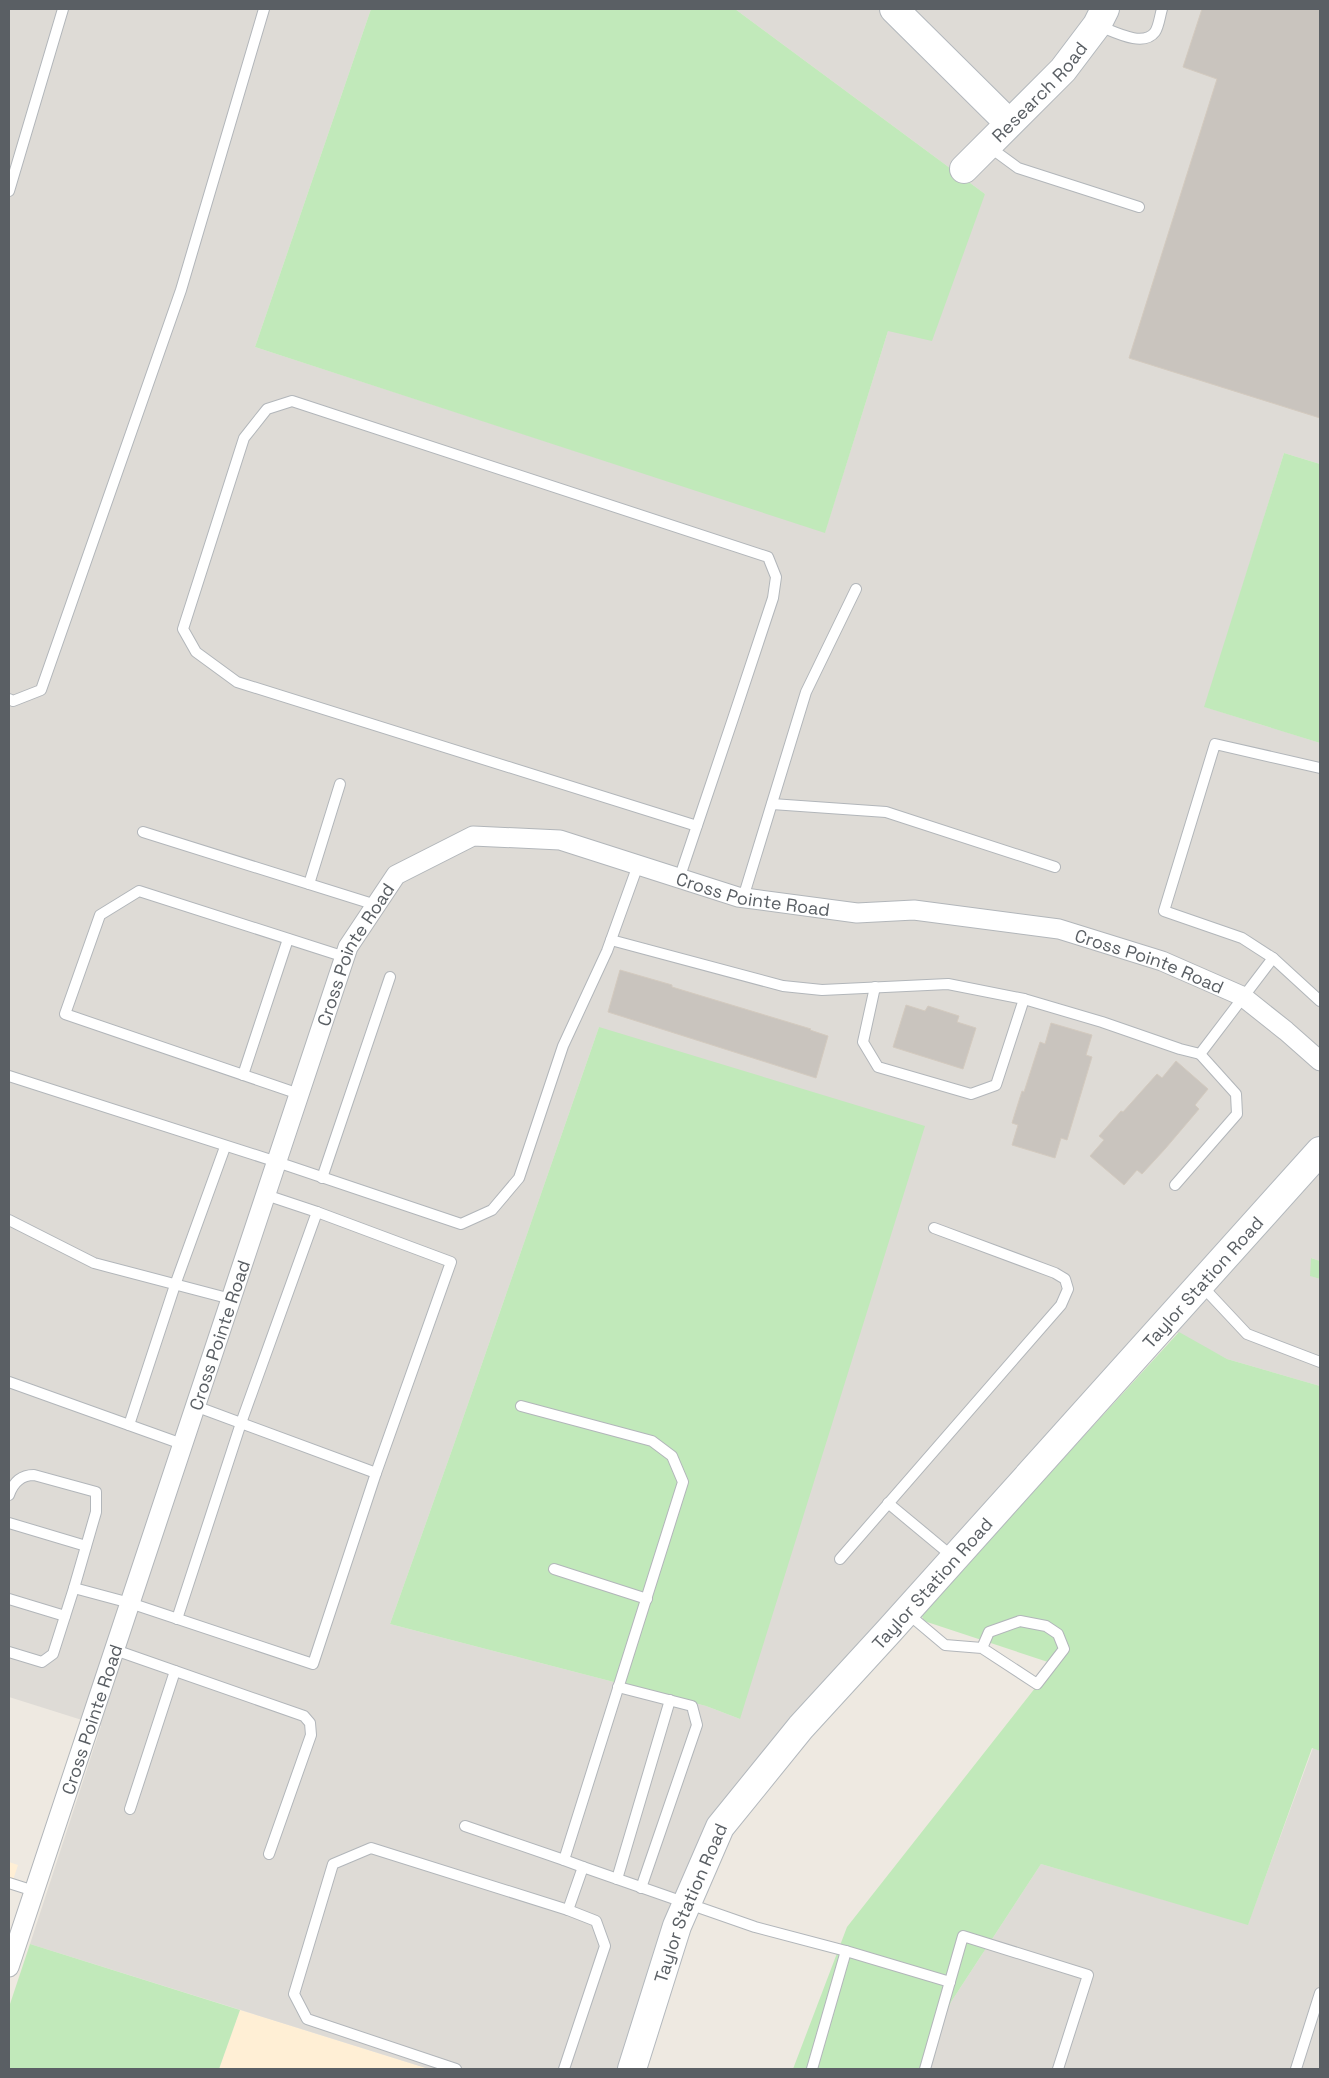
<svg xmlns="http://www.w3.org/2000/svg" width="1329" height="2078" viewBox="0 0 1329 2078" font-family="'Space Grotesk',sans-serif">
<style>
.commercial{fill:#ffefd5}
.industrial{fill:#dedbd6;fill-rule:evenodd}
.green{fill:#c1e9ba}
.building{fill:#c9c4be;stroke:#d3cabf}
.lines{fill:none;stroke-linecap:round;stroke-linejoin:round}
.lane-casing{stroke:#b2b6ba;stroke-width:12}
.street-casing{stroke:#b2b6ba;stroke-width:21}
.secondary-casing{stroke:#b3b8bd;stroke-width:30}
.lane{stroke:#fff;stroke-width:10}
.street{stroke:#fff;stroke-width:19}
.secondary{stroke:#fff;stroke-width:28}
.labels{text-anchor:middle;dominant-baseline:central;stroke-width:4;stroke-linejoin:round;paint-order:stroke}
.street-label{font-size:18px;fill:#5a5f64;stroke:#fff}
</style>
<rect width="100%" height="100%" fill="#eee9e1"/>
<!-- commercial -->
<g class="commercial">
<path d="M9 1862 18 1865 9 1892Z"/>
<path d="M240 2010 429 2069H219Z"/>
</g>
<!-- industrial -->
<g class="industrial">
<path d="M9 9H371L255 347 825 532 888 331 985 194 735 9H1320V464L1284 453 1205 707 1320 743V1261L1311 1258V1276L1320 1279V1386L1227 1359 1155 1321 763 1754 623 2069H429L30 1944 101 1726 9 1697ZM599 1027 740 1719 706 1706 390 1624 453 1447Z"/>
<path d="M1313 1748 1320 1751V2069H919L951 2002 1041 1864 1248 1924Z"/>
</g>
<!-- green -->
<g class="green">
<path d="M371 9H735L985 194 932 341 888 331 825 533 255 347Z"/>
<path d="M1284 453 1320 464V743L1204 707Z"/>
<path d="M599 1027 925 1126 740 1719 706 1706 390 1624 453 1447Z"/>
<path d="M1311 1258 1320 1261V1279L1310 1276Z"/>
<path d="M1179 1332 1227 1359 1320 1386V1751L1312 1748 1248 1925 1041 1864 951 2002 919 2069H793L847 1927 1054 1664 924 1621 921 1614Z"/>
<path d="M30 1944 240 2010 219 2069H9V2007Z"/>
</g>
<!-- building -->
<g class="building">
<path d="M1202 9H1320V418L1129 358 1217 79 1183 67Z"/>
<path d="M620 970 672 985V987L811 1029 810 1030 828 1036 816 1078 608 1012Z"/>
<path d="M906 1005 925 1011 928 1006 959 1016 957 1022 976 1028 963 1069 893 1047Z"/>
<path d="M1051 1023 1092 1035 1086 1055 1092 1057 1067 1140 1061 1138 1055 1158 1012 1145 1018 1125 1012 1123 1016 1110 1022 1091 1024 1092 1040 1042 1045 1044Z"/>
<path d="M1176 1061 1208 1089 1195 1105 1199 1109 1165 1149 1142 1174 1137 1170 1124 1185 1090 1156 1104 1140 1099 1136 1121 1111 1123 1112 1157 1074 1162 1078Z"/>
</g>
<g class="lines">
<defs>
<g id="lane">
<path d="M1099 26C1113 31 1143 48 1155 32 1159 26 1160 15 1162 9"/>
<path d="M988 146 1018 168 1139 207"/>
<path d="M9 191 63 9"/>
<path d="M9 699 13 701 41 690 181 290 264 9"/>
<path d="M1320 768 1215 744 1164 911 1242 938 1273 958 1320 1001"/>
<path d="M772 804 886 812 1055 867"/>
<path d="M143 832 376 905"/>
<path d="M679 879C711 785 742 692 773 598L776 577 768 557 292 401 267 409 244 438 183 629 196 652 237 682 697 826"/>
<path d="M309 884 340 784"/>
<path d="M743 898 806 692 856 589"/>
<path d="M611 940 783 986 822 990 948 984 1024 999 1102 1022 1180 1049 1200 1054 1273 958"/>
<path d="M875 987 863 1042 878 1067 971 1094 996 1085 1024 999"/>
<path d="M243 1075 288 939"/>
<path d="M9 1076 277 1162 461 1224 492 1210 519 1178 563 1046 607 951 638 865"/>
<path d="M299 1094 65 1014 100 915 139 891 345 957"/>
<path d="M322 1178 390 977"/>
<path d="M1175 1185 1237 1114 1236 1094 1200 1054"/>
<path d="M317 1212 451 1262 376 1473"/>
<path d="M9 1220 94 1263 231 1299"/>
<path d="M1202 1286 1247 1334 1320 1362"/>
<path d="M9 1382 182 1444"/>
<path d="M521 1406 652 1441 672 1456 683 1482 564 1860 583 1867"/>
<path d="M129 1425 175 1285 225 1147"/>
<path d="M9 1495C13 1483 21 1475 34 1475L96 1492V1512L74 1588"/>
<path d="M888 1503 953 1557"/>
<path d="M9 1523 86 1546"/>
<path d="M840 1559 1061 1305 1068 1289 1065 1279 1055 1273 934 1228"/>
<path d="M554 1569 647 1599"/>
<path d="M9 1599 65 1616"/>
<path d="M907 1613 945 1645 982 1648 1037 1684 1064 1649 1058 1634 1046 1626 1020 1621 989 1632 982 1648"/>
<path d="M177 1619 241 1423 317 1212 266 1195"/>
<path d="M115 1650 304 1716 310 1723 311 1735 269 1854"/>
<path d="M9 1652 42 1662 53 1654 74 1588 130 1603 313 1664 376 1473 195 1406"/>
<path d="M618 1687 692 1706 697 1725 641 1888"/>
<path d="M130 1809 175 1671"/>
<path d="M465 1826 564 1860"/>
<path d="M617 1879 670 1700"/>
<path d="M9 1883 34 1891"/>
<path d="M568 1910 583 1867 755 1927 846 1951 950 1982"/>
<path d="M456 2069 307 2019 294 1994 333 1864 371 1848 568 1910 596 1921 605 1946 564 2069"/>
<path d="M812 2069 846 1951"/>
<path d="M925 2069 963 1936 1088 1975 1058 2069"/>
<path d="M1296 2069 1320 1993"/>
</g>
<g id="street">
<path id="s1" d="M9 1967 348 947 396 875 473 836 560 840 738 897 857 913 914 910 1059 929 1162 961 1242 996 1286 1031 1320 1061"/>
</g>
<g id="secondary">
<path d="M894 9 1009 123"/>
<path id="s2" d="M964 169 1063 70 1097 25 1105 9"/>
<path id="s3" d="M632 2069 677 1926 720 1827 801 1727 889 1631 1320 1151"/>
</g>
</defs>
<!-- lane casing -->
<use href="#lane" class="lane-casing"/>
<!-- street casing -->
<use href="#street" class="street-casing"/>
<!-- secondary casing -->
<use href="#secondary" class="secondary-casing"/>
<!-- lane -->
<use href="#lane" class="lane"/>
<!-- street -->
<use href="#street" class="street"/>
<!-- secondary -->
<use href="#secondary" class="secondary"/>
</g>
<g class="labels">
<!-- street labels -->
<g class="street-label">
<text stroke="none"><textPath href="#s2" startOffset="108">Research Road</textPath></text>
<text stroke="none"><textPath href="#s1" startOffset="1536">Cross Pointe Road</textPath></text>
<text stroke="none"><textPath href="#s1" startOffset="1071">Cross Pointe Road</textPath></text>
<text stroke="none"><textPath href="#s1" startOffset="1941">Cross Pointe Road</textPath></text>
<text stroke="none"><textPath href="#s3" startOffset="986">Taylor Station Road</textPath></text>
<text stroke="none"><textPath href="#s1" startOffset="666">Cross Pointe Road</textPath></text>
<text stroke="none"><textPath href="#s3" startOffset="581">Taylor Station Road</textPath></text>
<text stroke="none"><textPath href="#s1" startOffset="261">Cross Pointe Road</textPath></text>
<text stroke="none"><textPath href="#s3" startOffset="176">Taylor Station Road</textPath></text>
</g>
</g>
<!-- border -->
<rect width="1329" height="2078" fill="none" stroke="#5a5f64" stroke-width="20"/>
</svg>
